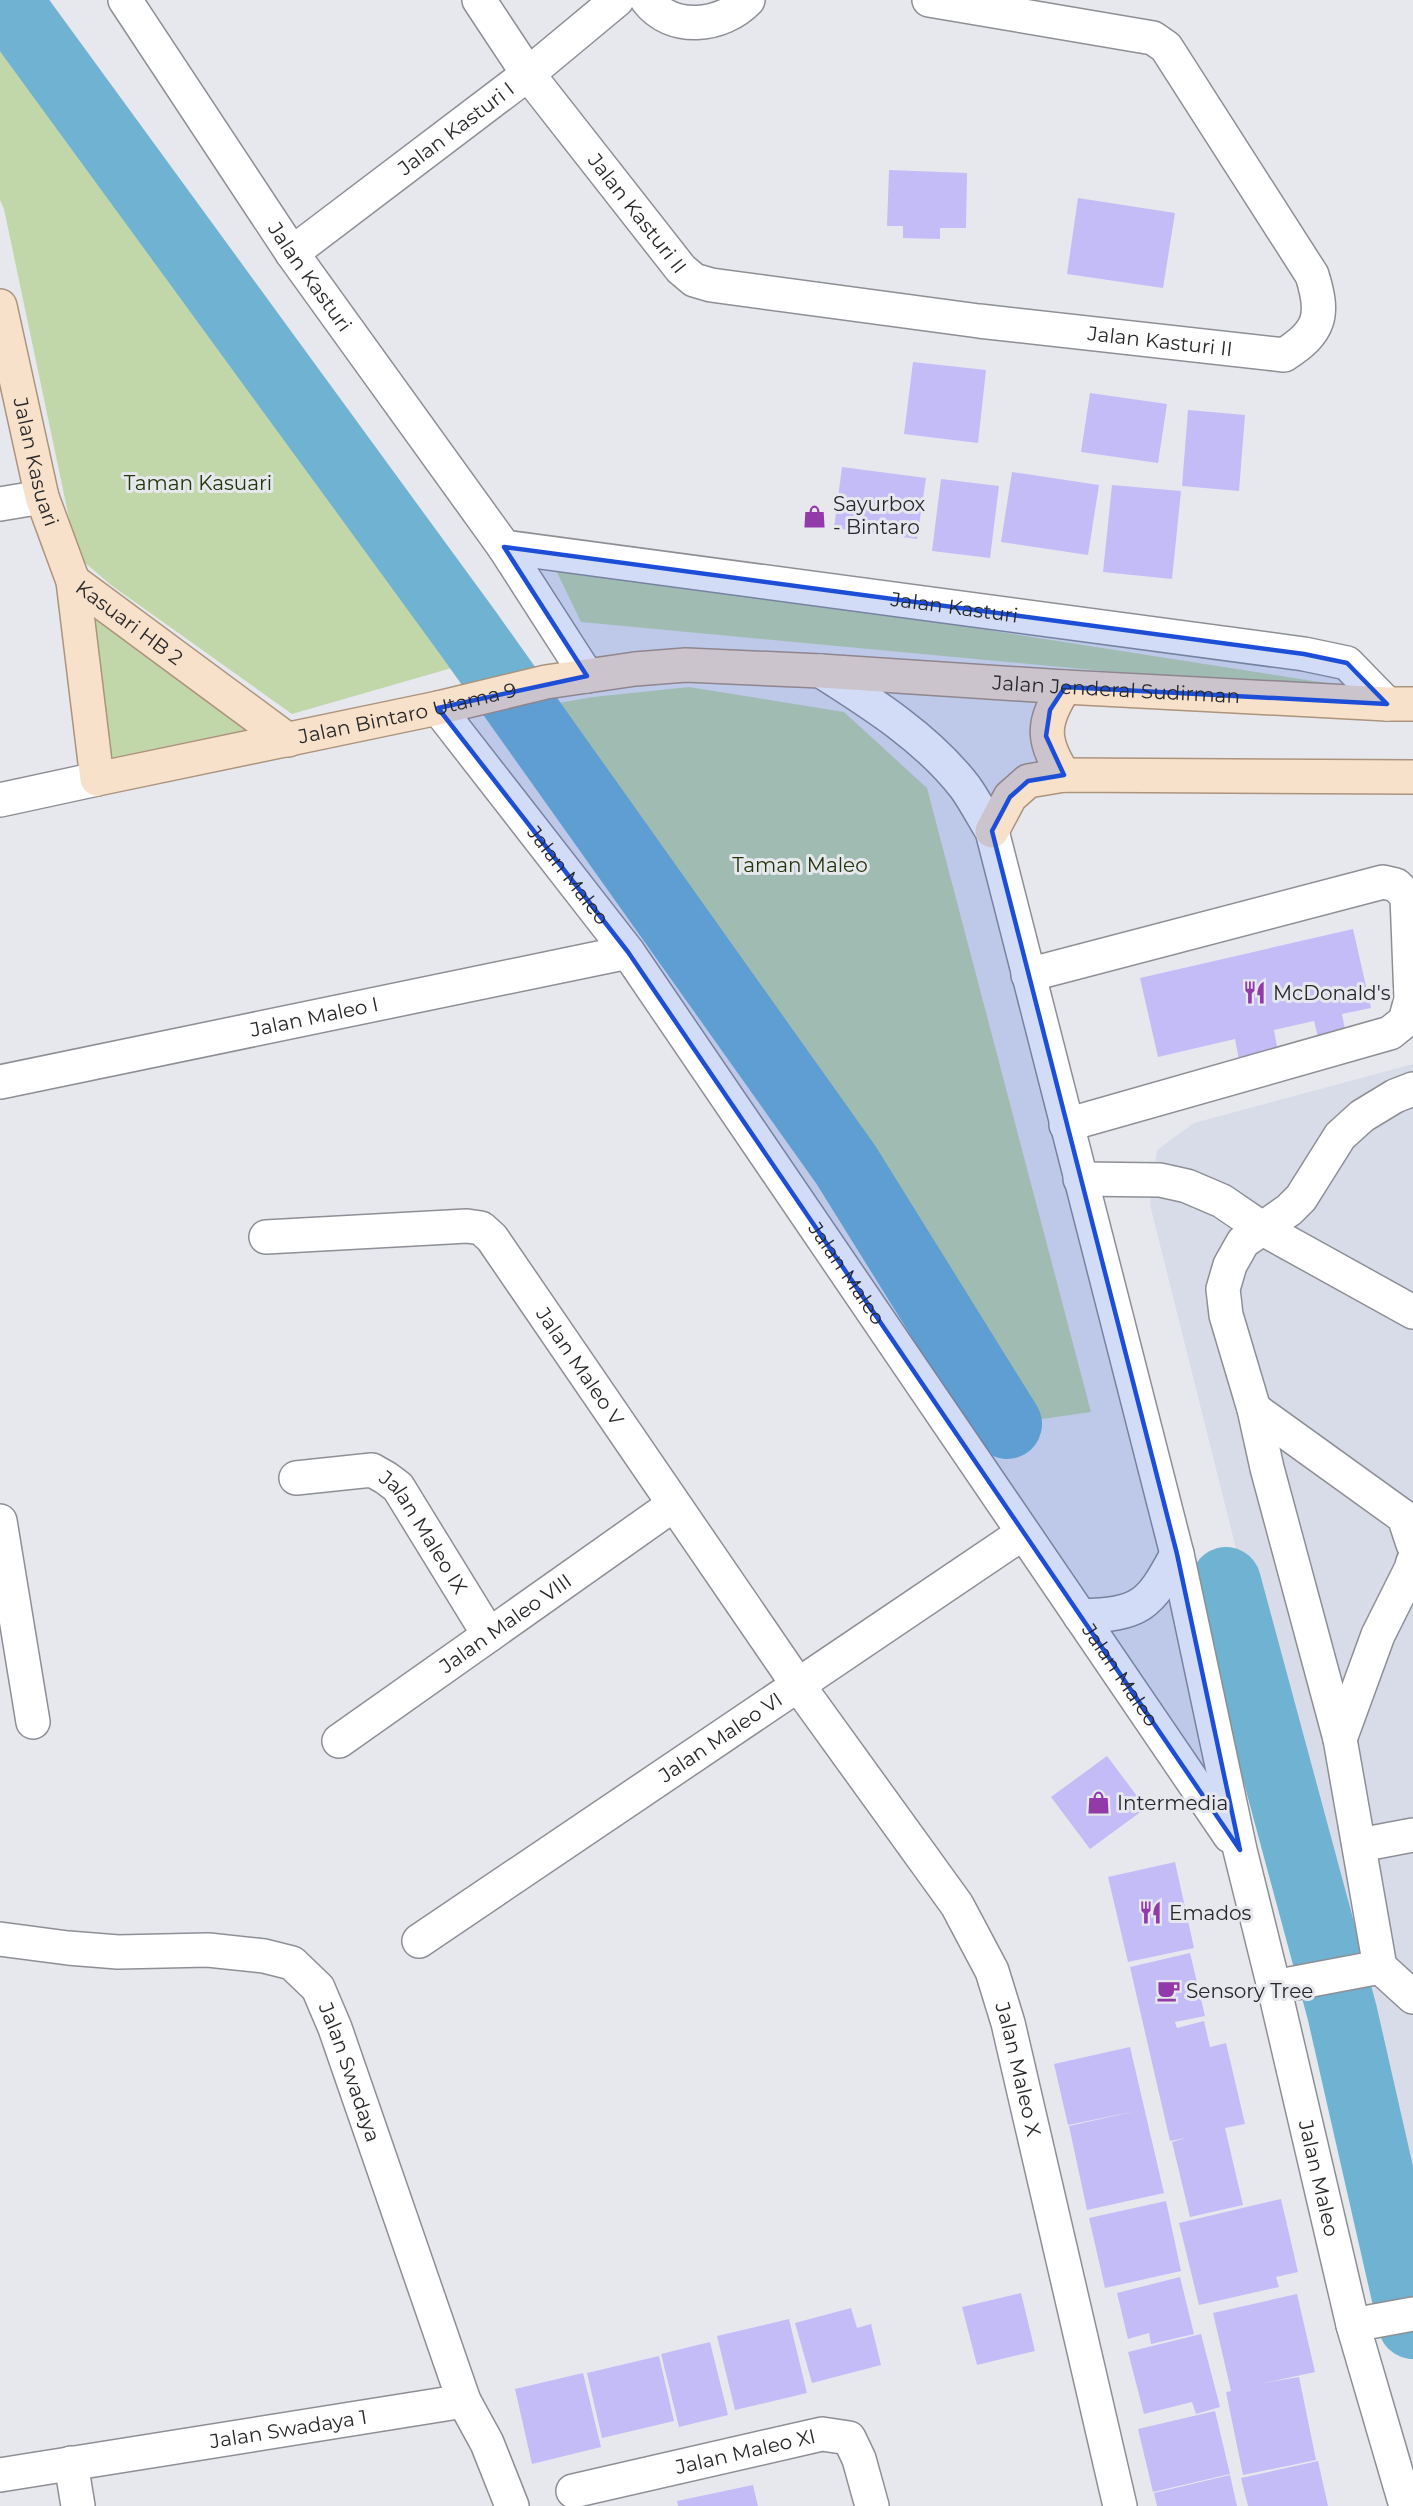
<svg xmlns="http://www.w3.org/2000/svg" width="1413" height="2506" viewBox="0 0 1413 2506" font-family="Montserrat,sans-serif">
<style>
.built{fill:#d7dce8}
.green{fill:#c1d7a9}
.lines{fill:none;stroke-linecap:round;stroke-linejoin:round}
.river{stroke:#6fb2d2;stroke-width:70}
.building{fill:#c4bcf7}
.minor-casing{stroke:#8d8f95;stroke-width:36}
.major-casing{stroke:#ac937c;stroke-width:36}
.minor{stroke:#fff;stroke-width:33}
.major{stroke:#f8e1cb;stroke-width:33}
.marked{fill:#1d4ed8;fill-opacity:0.2;stroke:#1d4ed8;stroke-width:4.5;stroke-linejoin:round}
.labels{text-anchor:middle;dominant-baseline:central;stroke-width:6;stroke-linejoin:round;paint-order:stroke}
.street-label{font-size:20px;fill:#27282a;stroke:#e6e8ee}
.park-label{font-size:20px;fill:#25360c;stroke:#e6e8ee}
.poi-label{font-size:20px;fill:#27282a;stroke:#e6e8ee;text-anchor:start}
</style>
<rect width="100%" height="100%" fill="#e6e8ee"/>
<!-- built -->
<path class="built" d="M1413 1064V2257L1150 1205 1157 1150 1194 1123Z"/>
<!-- green -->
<g class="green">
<path d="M0 0H12L490 657 292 714 111 585 77 556 4 209 0 200Z"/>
<path d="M552 562 1346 686 1104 671 581 622Z"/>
<path d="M69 590 280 745 102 779Z"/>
<path d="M689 687 844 712 927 788 1091 1412 1007 1424 582 794 517 710 593 697Z"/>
</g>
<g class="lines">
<!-- river -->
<g class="river">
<path d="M6 0 468 633 846 1165 1007 1424"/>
<path d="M1226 1582 1342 2012 1413 2324"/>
</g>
</g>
<!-- building -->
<g class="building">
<path d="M889 170 967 173 966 228H940V239L903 238V226H887Z"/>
<path d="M1078 198 1175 213 1163 288 1067 274Z"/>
<path d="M913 362 986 370 978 443 904 434Z"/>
<path d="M1090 393 1167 404 1158 463 1081 452Z"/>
<path d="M1188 410 1245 415 1239 491 1182 486Z"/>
<path d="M842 467 926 478 917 539 834 528Z"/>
<path d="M1012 472 1099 485 1088 555 1001 542Z"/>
<path d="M941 479 999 486 990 558 932 551Z"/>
<path d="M1112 485 1181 491 1172 579 1103 572Z"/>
<path d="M1353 929 1371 1008 1342 1014 1346 1035 1319 1041 1314 1021 1274 1030 1278 1052 1239 1060 1235 1039 1158 1057 1140 978Z"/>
<path d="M1107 1756 1146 1808 1090 1849 1051 1797Z"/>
<path d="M1175 1862 1194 1948 1128 1962 1108 1877Z"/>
<path d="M1190 1953 1205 2016 1175 2022 1177 2028 1204 2021 1210 2047 1226 2043 1245 2124 1225 2128 1243 2205 1190 2217 1172 2142 1186 2138 1170 2141 1130 1967Z"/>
<path d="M1130 2047 1164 2193 1087 2210 1069 2126 1136 2111 1068 2125 1054 2064Z"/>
<path d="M1281 2199 1298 2272 1276 2277 1279 2287 1199 2305 1179 2223Z"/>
<path d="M1166 2201 1181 2271 1105 2288 1089 2218Z"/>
<path d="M1180 2277 1194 2334 1151 2344 1149 2333 1128 2339 1117 2293Z"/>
<path d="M1021 2293 1035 2351 977 2365 962 2307Z"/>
<path d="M1297 2294 1315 2372 1264 2383 1299 2377 1316 2460 1243 2475 1226 2392 1231 2391 1213 2313Z"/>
<path d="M851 2308 857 2328 871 2324 881 2365 812 2383 795 2323Z"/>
<path d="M789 2319 807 2393 735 2410 717 2336Z"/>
<path d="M1201 2334 1220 2407 1196 2414 1192 2402 1144 2414 1128 2352Z"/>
<path d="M710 2342 728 2415 679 2427 661 2354Z"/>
<path d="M659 2356 674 2421 602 2438 587 2373Z"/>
<path d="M583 2373 601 2447 532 2464 515 2389Z"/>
<path d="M1215 2411 1230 2474 1153 2492 1138 2429Z"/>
<path d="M1318 2461 1328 2506H1248L1241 2478Z"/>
<path d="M1230 2475 1237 2506H1157L1154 2493Z"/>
<path d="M753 2485 758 2506H678L677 2501Z"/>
</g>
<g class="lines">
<defs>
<g id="minor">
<path id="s1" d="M125 0 292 253 504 547 1304 654 1347 663 1387 704"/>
<path id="s2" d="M479 0 528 74 681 269 694 280 711 285 979 321 1284 355C1320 332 1325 316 1312 275L1166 47 1153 38 929 0"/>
<path d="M647 0C672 33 722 27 748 0"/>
<path id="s3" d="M292 253 528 74 617 0"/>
<path d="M0 504 42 497"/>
<path d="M504 547 587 676"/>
<path id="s4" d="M821 671C873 704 927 738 965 787 975 801 983 817 992 831L1177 1554 1240 1850 1274 1987 1353 2325 1406 2506"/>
<path id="s5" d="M438 708 628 952 1230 1836"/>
<path d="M0 800 97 779"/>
<path d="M1028 975 1383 882 1396 885 1407 896 1411 999 1405 1021 1390 1033 1066 1125"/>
<path id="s6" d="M0 1082 628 952"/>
<path d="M1413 1089 1395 1096 1362 1116 1340 1136 1301 1198 1289 1210 1243 1242 1230 1265 1223 1289 1226 1315 1254 1409 1267 1468 1340 1739 1380 1967 1413 1997"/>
<path d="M1080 1179 1160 1180 1187 1186 1222 1201 1263 1229 1413 1312"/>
<path id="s7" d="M266 1237 467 1226 481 1228 492 1238 798 1685 957 1905 992 1971 1008 2023 1120 2506"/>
<path d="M1254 1409 1404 1517 1413 1544"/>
<path id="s8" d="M296 1478 372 1470 386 1478 398 1487 489 1635"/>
<path d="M0 1521 33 1722"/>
<path d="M1080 1616C1140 1614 1149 1607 1177 1554"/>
<path d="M1340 1739 1378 1635 1411 1569 1413 1562"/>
<path id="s9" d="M339 1741 673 1505"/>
<path d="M1360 1845 1413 1835"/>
<path id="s10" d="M0 1939 68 1948 118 1952 208 1950 264 1956 292 1963 318 1988 335 2028 464 2401 487 2443 512 2506"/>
<path id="s11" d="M419 1941 1023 1533"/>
<path d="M1274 1987 1380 1967"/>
<path d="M1353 2325 1413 2314"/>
<path d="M71 2463 78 2506"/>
<path id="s12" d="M0 2475 464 2401"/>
<path id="s13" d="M573 2491 822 2434 849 2438 859 2459 872 2506"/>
</g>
<g id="major">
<path id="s14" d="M0 306 42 497 73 581 97 779 438 708 546 682 635 669 686 665 821 671 1065 687 1387 704H1413"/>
<path id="s15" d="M73 581 288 740"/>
<path d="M1064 775C1041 740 1042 722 1065 687"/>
<path d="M992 831 1010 797 1028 781 1064 775 1413 777"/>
</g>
</defs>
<!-- minor casing -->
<use href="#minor" class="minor-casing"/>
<!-- major casing -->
<use href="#major" class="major-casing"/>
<!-- minor -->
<use href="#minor" class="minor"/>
<!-- major -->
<use href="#major" class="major"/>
</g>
<!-- marked area -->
<path class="marked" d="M504 547 1304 654 1347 663 1387 704 1065 687 1050 710 1046 736 1064 775 1028 781 1010 797 992 831 1177 1554 1240 1850 628 952 438 708 587 676Z"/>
<!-- icons -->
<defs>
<symbol id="shop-bare" viewBox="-9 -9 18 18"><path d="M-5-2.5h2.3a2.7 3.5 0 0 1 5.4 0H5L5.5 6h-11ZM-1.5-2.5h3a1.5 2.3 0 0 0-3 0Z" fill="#923ba8" stroke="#e6e8ee" stroke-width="2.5" paint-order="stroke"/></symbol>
<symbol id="restaurant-bare" viewBox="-9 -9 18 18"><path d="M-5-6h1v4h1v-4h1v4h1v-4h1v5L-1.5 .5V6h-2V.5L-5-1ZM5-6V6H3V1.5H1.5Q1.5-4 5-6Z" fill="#923ba8" stroke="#e6e8ee" stroke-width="2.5" paint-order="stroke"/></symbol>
<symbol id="cafe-bare" viewBox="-9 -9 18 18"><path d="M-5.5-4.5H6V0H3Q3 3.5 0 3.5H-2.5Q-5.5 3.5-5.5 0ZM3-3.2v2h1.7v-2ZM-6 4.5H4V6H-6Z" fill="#923ba8" stroke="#e6e8ee" stroke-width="2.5" paint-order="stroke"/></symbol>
</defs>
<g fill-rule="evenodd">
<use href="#shop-bare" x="798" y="500" width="33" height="33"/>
<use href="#restaurant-bare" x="1238" y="976" width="33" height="33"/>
<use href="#shop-bare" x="1082" y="1786" width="33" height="33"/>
<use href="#restaurant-bare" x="1134" y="1896" width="33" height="33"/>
<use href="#cafe-bare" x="1152" y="1974" width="33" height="33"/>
</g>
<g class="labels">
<!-- street labels -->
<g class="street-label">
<text stroke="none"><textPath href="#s3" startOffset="206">Jalan Kasturi I</textPath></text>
<text stroke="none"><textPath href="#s2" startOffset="266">Jalan Kasturi II</textPath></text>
<text stroke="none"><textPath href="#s1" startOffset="333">Jalan Kasturi</textPath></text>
<text stroke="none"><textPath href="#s2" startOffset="824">Jalan Kasturi II</textPath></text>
<text stroke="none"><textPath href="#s14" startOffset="160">Jalan Kasuari</textPath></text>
<text stroke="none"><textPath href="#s1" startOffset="1120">Jalan Kasturi</textPath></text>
<text stroke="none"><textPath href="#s15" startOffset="70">Kasuari HB 2</textPath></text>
<text stroke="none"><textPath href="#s14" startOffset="1516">Jalan Jenderal Sudirman</textPath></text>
<text stroke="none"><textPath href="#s14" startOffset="802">Jalan Bintaro Utama 9</textPath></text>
<text stroke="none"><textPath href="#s5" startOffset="212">Jalan Maleo</textPath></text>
<text stroke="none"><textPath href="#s6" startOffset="321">Jalan Maleo I</textPath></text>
<text stroke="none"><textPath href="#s5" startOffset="698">Jalan Maleo</textPath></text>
<text stroke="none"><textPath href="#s7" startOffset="386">Jalan Maleo V</textPath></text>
<text stroke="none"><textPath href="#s8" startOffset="159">Jalan Maleo IX</textPath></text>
<text stroke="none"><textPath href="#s9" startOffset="204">Jalan Maleo VIII</textPath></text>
<text stroke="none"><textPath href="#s5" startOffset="1184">Jalan Maleo</textPath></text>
<text stroke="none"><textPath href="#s11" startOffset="364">Jalan Maleo VI</textPath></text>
<text stroke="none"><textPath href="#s7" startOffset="1220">Jalan Maleo X</textPath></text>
<text stroke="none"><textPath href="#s10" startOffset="420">Jalan Swadaya</textPath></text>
<text stroke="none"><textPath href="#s4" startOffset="1624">Jalan Maleo</textPath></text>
<text stroke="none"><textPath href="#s12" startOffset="292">Jalan Swadaya 1</textPath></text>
<text stroke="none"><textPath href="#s13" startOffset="177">Jalan Maleo XI</textPath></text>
</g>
<!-- park labels -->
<g class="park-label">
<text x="198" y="483">Taman Kasuari</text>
<text x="800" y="865">Taman Maleo</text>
</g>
<!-- poi labels -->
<g class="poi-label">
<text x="833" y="504">Sayurbox<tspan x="833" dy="23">- Bintaro</tspan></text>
<text x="1273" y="993">McDonald's</text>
<text x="1117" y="1803">Intermedia</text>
<text x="1169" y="1913">Emados</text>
<text x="1186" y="1991">Sensory Tree</text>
</g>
</g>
</svg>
